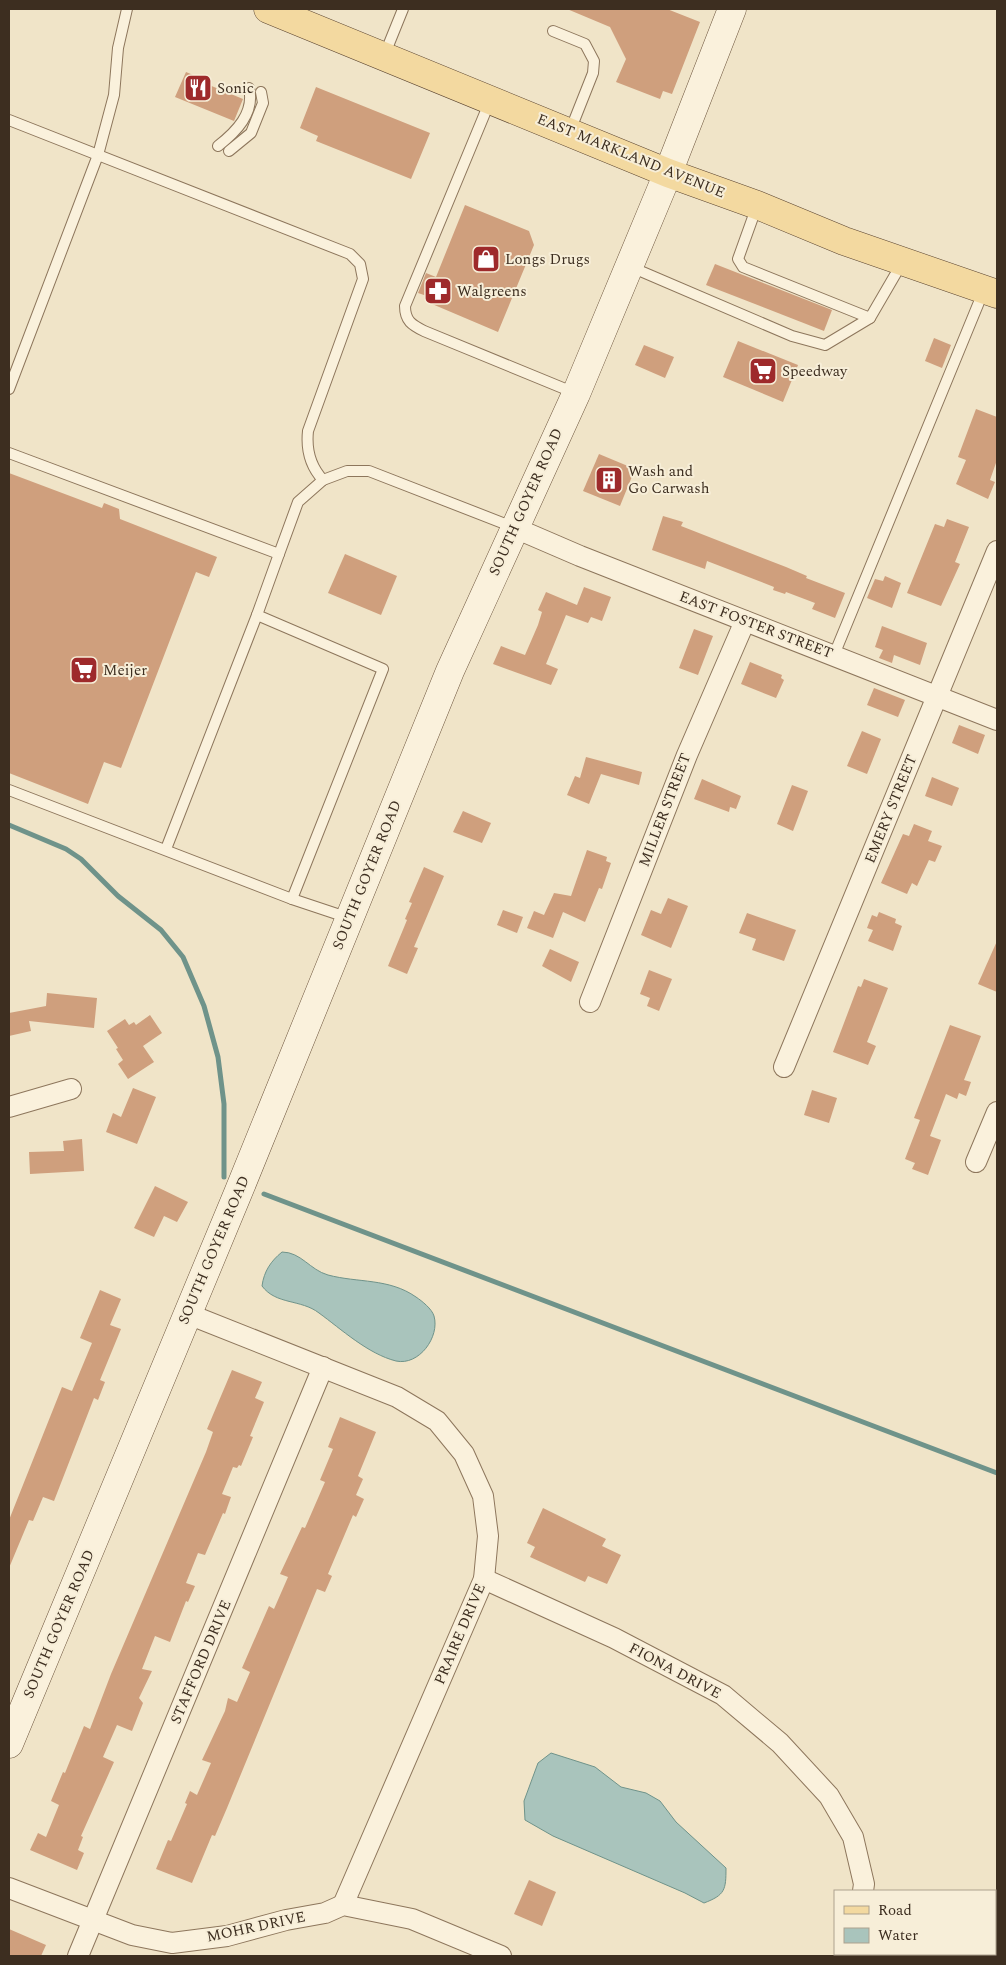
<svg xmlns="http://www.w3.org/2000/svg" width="1006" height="1965" viewBox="0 0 1006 1965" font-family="Spectral,serif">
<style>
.water{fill:#a9c4bc;stroke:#6f938a}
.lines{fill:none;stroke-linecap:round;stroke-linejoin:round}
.stream{stroke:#6f938a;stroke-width:5}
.building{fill:#cf9f7d}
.lane-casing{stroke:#8d765c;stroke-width:12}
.street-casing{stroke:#8d765c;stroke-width:22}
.secondary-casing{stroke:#6f573f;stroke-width:29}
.primary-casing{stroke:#5b4430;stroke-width:29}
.lane{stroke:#faf1dc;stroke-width:10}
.street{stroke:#faf1dc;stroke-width:20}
.secondary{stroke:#faf1dc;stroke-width:28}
.primary{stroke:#f3d9a0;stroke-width:28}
.labels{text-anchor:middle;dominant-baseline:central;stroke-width:4;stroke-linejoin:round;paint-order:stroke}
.poi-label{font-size:15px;fill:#3d2e20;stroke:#f7eed8;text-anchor:start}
.street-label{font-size:15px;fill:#3d2e20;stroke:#f7eed8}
</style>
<rect width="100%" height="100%" fill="#f0e4c8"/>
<!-- water -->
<g class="water">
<path d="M282 1252C301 1252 310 1270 328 1275 358 1283 389 1278 416 1297 422 1301 432 1309 434 1316 440 1337 419 1366 396 1361 368 1354 341 1329 319 1313 301 1299 276 1305 262 1286 264 1271 271 1261 282 1252Z"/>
<path d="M551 1753 595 1767 621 1787 646 1793 660 1801 676 1822 726 1868C726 1890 725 1895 704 1903L685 1893 553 1836 525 1820 524 1801 538 1763Z"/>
</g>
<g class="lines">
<!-- stream -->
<g class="stream">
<path d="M9 825 66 849 81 859 118 896 161 930 183 957 204 1006 218 1057 224 1104V1177"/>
<path d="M264 1194 997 1473"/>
</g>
</g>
<!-- building -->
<g class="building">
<path d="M567 9H667L700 22 672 94 663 91 660 99 616 82 626 59 610 27Z"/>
<path d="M186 72 198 77 197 80 243 99 234 121 175 97Z"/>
<path d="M316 87 430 133 411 179 316 141 318 136 300 128Z"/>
<path d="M465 205 529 231 534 245 498 332 425 301 427 296 418 293 426 273 436 277Z"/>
<path d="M715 264 832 310 824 331 706 285Z"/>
<path d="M934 338 951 345 942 368 925 361Z"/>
<path d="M738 341 798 365 783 402 723 377Z"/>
<path d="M644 345 674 357 665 378 635 365Z"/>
<path d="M976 409 997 417V460L990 480 995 482 988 499 956 484 966 460 958 457Z"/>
<path d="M599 454 635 469 620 506 583 491Z"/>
<path d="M9 473 102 508 104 503 119 509 120 519 217 557 209 577 196 572 121 768 104 762 88 804 9 773Z"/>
<path d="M663 516 683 522 681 526 786 567 807 576 806 578 845 593 835 618 812 609 815 603 786 592 785 594 773 590 774 587 707 561 705 569 652 550Z"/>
<path d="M947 519 969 527 955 562 960 564 941 606 907 593 935 524 944 527Z"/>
<path d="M345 554 397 576 381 615 328 593Z"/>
<path d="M885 576 901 583 892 608 867 598 875 579 883 581Z"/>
<path d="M584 587 611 597 602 621 591 617 588 623 566 615 546 664 558 669 551 685 493 664 501 646 525 655 538 625 542 612 538 610 546 592 577 605Z"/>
<path d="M882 626 927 643 920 665 894 655 892 663 879 658 883 650 875 647Z"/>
<path d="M694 629 713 636 698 675 679 668Z"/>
<path d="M750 662 782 675 781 678 784 680 776 698 741 684Z"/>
<path d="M874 688 905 700 898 717 867 705Z"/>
<path d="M959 725 985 735 978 754 952 743Z"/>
<path d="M862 731 881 739 867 774 847 766Z"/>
<path d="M586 757 642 772 639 785 601 774 589 804 567 795 575 776 580 778Z"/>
<path d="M932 777 959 788 952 806 925 796Z"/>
<path d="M702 779 741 796 736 809 730 807 729 812 694 799Z"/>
<path d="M792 785 808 791 793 831 777 824Z"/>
<path d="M463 811 491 823 482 843 453 832Z"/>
<path d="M914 824 932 831 928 841 942 846 935 862 929 860 917 886 912 883 907 894 881 883 903 834 909 836Z"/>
<path d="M587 850 607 857 606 861 611 863 602 889 599 888 585 922 563 912 553 938 527 928 534 911 544 915 554 893 571 896Z"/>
<path d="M424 867 444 876 414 947 418 948 407 974 388 966 407 920 405 919 412 903 409 902Z"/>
<path d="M668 898 688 906 671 948 641 935 651 910 661 914Z"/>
<path d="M503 910 523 917 517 933 497 925Z"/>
<path d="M879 912 896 919 895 923 902 926 893 951 868 941 873 930 867 928 872 915 877 917Z"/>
<path d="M747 913 796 930 784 961 752 950 756 939 739 933Z"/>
<path d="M997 941V992L978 984Z"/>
<path d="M550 949 579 962 571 982 542 966Z"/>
<path d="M649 970 672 979 659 1011 647 1006 650 998 640 994Z"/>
<path d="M864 979 888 988 867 1042 876 1046 868 1065 833 1052 858 986 861 987Z"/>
<path d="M47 993 97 998 94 1028 29 1021 31 1031 9 1036V1013L46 1006Z"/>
<path d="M150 1015 162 1033 143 1046 154 1062 128 1079 118 1064 123 1060 116 1049 118 1048 107 1031 125 1019 129 1025 134 1022 136 1025Z"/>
<path d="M950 1025 981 1036 964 1080 971 1082 966 1096 959 1093 957 1099 946 1094 930 1136 941 1140 928 1175 912 1169 915 1163 905 1159 920 1120 914 1118Z"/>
<path d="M133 1088 156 1097 137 1144 106 1132 113 1113 121 1117Z"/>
<path d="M812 1090 837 1098 829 1123 804 1115Z"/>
<path d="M82 1139 84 1171 30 1174 29 1152 64 1151 63 1141Z"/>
<path d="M155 1186 188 1202 177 1222 164 1216 154 1237 134 1228Z"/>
<path d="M100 1290 121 1299 110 1325 121 1329 100 1380 105 1382 98 1400 94 1398 54 1501 43 1497 33 1521 29 1520 9 1568V1520L62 1387 72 1391 92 1343 80 1338Z"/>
<path d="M232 1370 262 1382 255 1398 264 1402 250 1436 253 1437 241 1466 239 1465 237 1468 233 1467 222 1494 231 1497 225 1514 223 1513 205 1555 198 1553 186 1583 195 1586 188 1602 186 1601 170 1642 155 1636 142 1669 152 1671 139 1698 143 1703 132 1731 117 1725 103 1757 114 1762 81 1836 83 1837 78 1850 84 1853 77 1870 30 1850 38 1833 46 1837 59 1805 51 1801 63 1772 65 1773 84 1726 90 1729 111 1674 206 1452 213 1432 207 1429Z"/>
<path d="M340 1417 376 1432 358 1476 363 1479 356 1495 364 1499 356 1517 353 1515 328 1574 332 1576 325 1592 317 1589 227 1808 215 1836 212 1835 192 1883 156 1869 168 1840 171 1841 187 1804 185 1803 190 1791 197 1795 211 1763 202 1760 225 1711 228 1698 237 1702 250 1672 242 1668 269 1606 274 1609 288 1577 280 1574 302 1527 305 1528 325 1482 320 1480 333 1449 328 1447Z"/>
<path d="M543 1508 606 1539 602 1546 621 1555 607 1584 588 1576 585 1582 530 1557 535 1547 527 1543Z"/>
<path d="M529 1880 556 1892 542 1926 514 1914Z"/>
<path d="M9 1929 46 1945 41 1956H9Z"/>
</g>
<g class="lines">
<defs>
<g id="lane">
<path d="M553 31 585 44 594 61 593 73 570 131"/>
<path d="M384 56 403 9"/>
<path d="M490 101 405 306C405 321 412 325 424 331L575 393"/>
<path d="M9 120 350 254 360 264 363 279 308 431C306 450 310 466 323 480"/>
<path d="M218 146C236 132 255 113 249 88"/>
<path d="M229 151 251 133 263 103 261 92"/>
<path d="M757 206 738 259 743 267 870 318"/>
<path d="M631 267 792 336 825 345 870 318 902 263"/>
<path d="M9 389 98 155 114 95 118 48 127 9"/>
<path d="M9 453 279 554 298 502 323 480 347 471H369L513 527"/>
<path d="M279 554 257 615 383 669 292 899"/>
<path d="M834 655 984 290"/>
<path d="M9 790 292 899 349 918"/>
<path d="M166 849 257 615"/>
</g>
<g id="street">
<path d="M515 528 580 556 997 720"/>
<path d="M590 1002 687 755 745 621"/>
<path d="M784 1067 997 551"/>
<path d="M9 1107 71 1089"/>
<path d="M976 1162 997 1112"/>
<path d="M188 1314 397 1397 437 1421 464 1454 483 1496 488 1536 484 1579 343 1905"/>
<path d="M484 1579 614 1638 723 1695 780 1743 829 1796 853 1837 864 1884 863 1891"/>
<path d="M9 1888 132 1935 172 1943 227 1936 286 1920 325 1913 343 1905 412 1919 501 1956"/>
<path d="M78 1956 323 1367"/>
<path d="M846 1956 847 1954"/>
</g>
<path id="secondary" d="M9 1744 238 1193 450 671 576 394 668 173 732 9"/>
<path id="primary" d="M268 9 668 173 757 205 844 241 997 294"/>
</defs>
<!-- lane casing -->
<use href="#lane" class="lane-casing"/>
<!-- street casing -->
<use href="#street" class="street-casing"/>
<!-- secondary casing -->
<use href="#secondary" class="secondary-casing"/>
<!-- primary casing -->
<use href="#primary" class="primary-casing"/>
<!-- lane -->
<use href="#lane" class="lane"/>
<!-- street -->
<use href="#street" class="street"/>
<!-- secondary -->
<use href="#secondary" class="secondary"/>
<!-- primary -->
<use href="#primary" class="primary"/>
</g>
<!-- icons -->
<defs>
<symbol id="restaurant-square" viewBox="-11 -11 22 22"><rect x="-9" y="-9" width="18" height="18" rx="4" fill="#9e2a2b" stroke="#f7eed8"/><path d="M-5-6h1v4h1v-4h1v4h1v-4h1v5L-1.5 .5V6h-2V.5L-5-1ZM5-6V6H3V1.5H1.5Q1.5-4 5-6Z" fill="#fff"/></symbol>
<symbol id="shop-square" viewBox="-11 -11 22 22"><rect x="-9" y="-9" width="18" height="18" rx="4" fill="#9e2a2b" stroke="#f7eed8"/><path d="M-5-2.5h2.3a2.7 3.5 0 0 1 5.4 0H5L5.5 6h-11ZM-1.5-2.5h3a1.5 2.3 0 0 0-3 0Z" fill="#fff"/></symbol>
<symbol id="pharmacy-square" viewBox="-11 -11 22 22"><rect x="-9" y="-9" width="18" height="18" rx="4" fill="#9e2a2b" stroke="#f7eed8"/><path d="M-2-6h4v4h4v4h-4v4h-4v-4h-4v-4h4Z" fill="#fff"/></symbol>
<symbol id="supermarket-square" viewBox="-11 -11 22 22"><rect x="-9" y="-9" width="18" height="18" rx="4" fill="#9e2a2b" stroke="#f7eed8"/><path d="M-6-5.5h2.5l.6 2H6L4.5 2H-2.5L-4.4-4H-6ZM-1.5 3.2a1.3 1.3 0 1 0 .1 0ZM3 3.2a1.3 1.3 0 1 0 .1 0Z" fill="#fff"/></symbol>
<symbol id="building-square" viewBox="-11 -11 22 22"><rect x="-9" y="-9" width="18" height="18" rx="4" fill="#9e2a2b" stroke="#f7eed8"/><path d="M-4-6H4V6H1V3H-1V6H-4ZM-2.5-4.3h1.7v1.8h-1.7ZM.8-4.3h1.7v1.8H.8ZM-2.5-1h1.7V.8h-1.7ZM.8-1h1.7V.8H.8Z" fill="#fff"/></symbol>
</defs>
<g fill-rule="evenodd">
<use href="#restaurant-square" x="182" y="72" width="32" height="32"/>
<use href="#shop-square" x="470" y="243" width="32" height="32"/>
<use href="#pharmacy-square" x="422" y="275" width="32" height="32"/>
<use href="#supermarket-square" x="747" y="355" width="32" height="32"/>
<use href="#building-square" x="593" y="464" width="32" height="32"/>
<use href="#supermarket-square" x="68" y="654" width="32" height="32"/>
</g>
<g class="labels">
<!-- poi labels -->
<g class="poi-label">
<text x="217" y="88">Sonic</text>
<text x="505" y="259">Longs Drugs</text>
<text x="457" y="291">Walgreens</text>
<text x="782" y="371">Speedway</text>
<text x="628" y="471">Wash and<tspan x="628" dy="17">Go Carwash</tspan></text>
<text x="103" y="670">Meijer</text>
</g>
<!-- street labels -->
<g class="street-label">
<text transform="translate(631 156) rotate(22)">EAST MARKLAND AVENUE</text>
<text transform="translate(526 502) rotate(-66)">SOUTH GOYER ROAD</text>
<text transform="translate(756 625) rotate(21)">EAST FOSTER STREET</text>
<text transform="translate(891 809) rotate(-68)">EMERY STREET</text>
<text transform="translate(665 810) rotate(-69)">MILLER STREET</text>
<text transform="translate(367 875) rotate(-68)">SOUTH GOYER ROAD</text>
<text transform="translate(214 1250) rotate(-67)">SOUTH GOYER ROAD</text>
<text transform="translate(59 1624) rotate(-67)">SOUTH GOYER ROAD</text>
<text transform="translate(460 1634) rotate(-67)">PRAIRE DRIVE</text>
<text transform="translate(201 1662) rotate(-67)">STAFFORD DRIVE</text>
<text transform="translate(675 1671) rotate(28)">FIONA DRIVE</text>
<text transform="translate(256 1927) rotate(-12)">MOHR DRIVE</text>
</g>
</g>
<!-- border -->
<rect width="1006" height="1965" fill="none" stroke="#3d2e20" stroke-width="20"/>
<!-- legend -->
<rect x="834" y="1890" width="162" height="65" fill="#f7eed8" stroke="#ada18e"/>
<rect x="844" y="1906" width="25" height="8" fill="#f3d9a0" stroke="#ada18e"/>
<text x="878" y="1915" font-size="15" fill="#3d2e20">Road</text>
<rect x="844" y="1928" width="25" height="15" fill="#a9c4bc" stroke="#ada18e"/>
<text x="878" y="1940" font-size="15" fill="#3d2e20">Water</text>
</svg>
